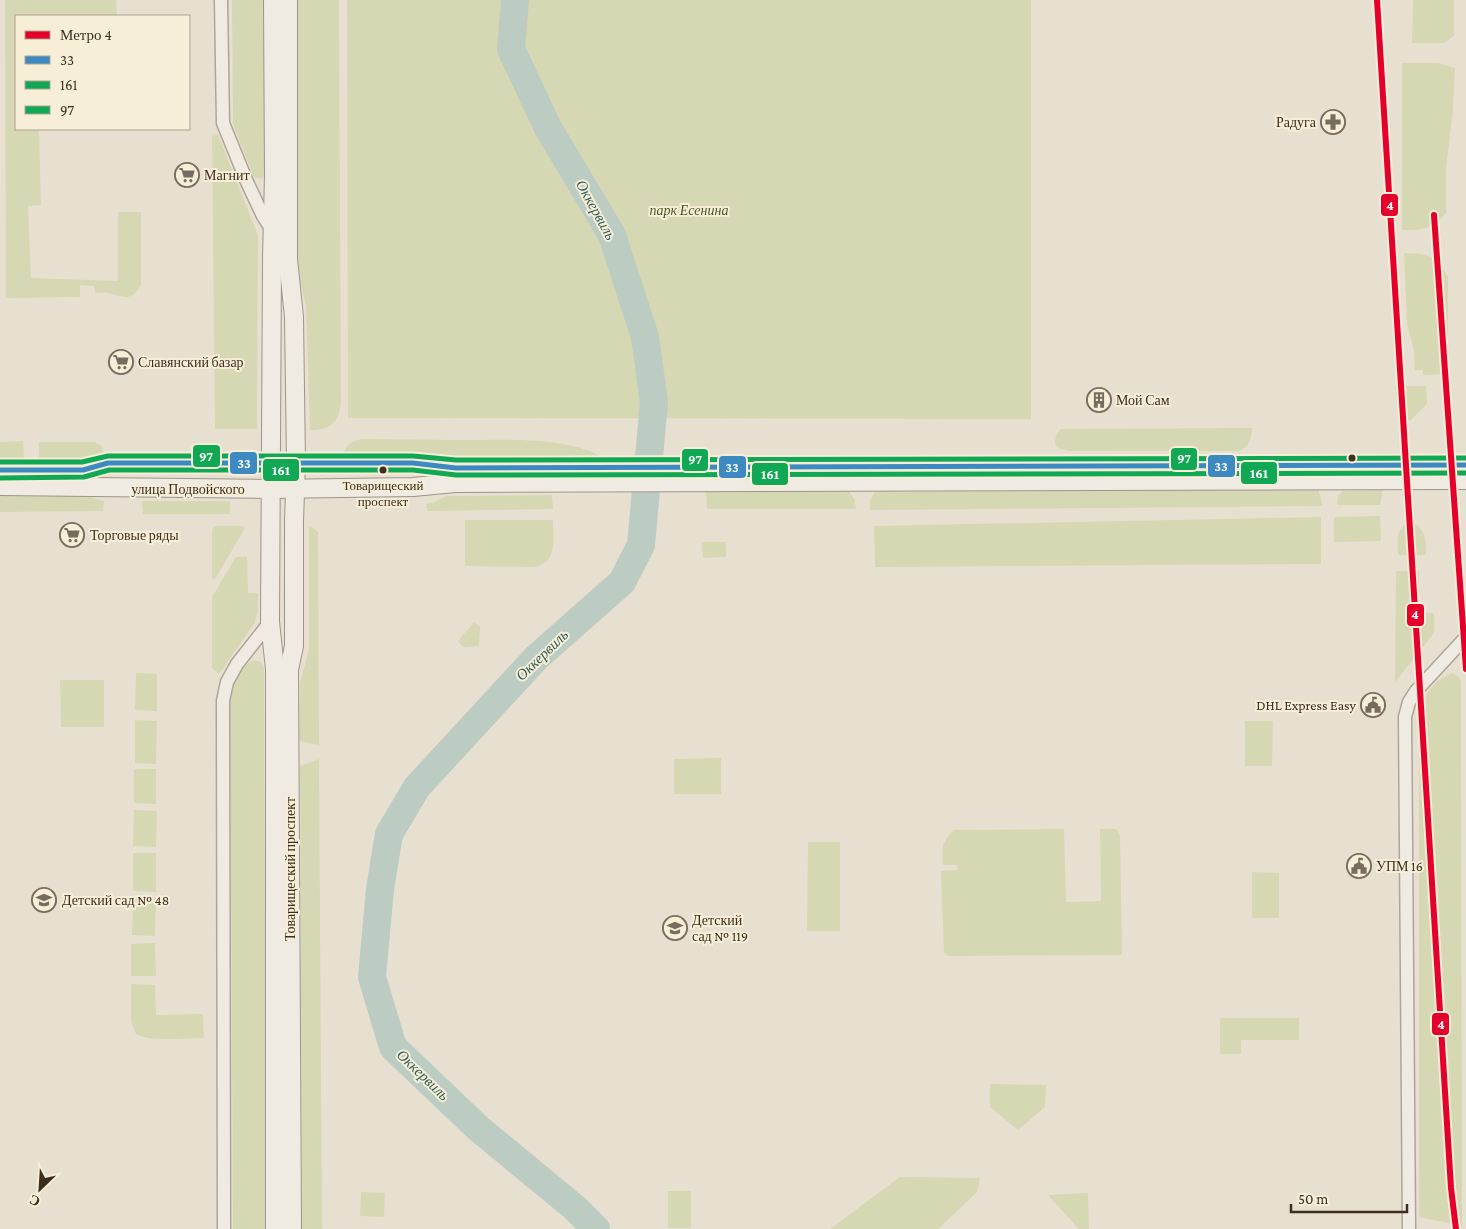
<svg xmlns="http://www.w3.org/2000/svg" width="1466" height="1229" viewBox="0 0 1466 1229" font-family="'Crimson Pro',serif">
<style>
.green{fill:#d6d7b3}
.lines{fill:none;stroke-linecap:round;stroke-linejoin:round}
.river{stroke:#bcccc2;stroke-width:28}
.street-casing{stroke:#ada599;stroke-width:15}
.secondary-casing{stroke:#9c958a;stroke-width:20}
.street{stroke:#efebe3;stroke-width:12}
.secondary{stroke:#efebe3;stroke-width:18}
.bus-1-casing{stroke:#f7eed8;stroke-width:9}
.bus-2-casing{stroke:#f7eed8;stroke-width:9}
.bus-3-casing{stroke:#f7eed8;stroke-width:9}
.bus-1{stroke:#3d8ac2;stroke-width:5}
.bus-2{stroke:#10a855;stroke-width:5}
.bus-3{stroke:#10a855;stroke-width:5}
.metro-1-casing{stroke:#f7eed8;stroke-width:10}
.metro-1{stroke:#e4002b;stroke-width:6}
.bus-dot{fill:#3d2e20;stroke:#f7eed8;stroke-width:2}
.labels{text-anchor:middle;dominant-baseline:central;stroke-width:4;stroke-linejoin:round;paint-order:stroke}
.bus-label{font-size:13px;fill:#3d2e20;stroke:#f7eed8}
.poi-label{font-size:14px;fill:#3d2e20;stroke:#f7eed8;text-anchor:start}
.park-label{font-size:14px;font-style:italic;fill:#4d5a26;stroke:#f7eed8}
.street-label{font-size:14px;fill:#3d2e20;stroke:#f7eed8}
.water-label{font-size:15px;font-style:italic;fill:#2f5d5a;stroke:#f7eed8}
.line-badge{stroke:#f7eed8;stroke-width:2}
.badge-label{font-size:14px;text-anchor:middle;font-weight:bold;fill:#fff}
</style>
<rect width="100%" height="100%" fill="#e7e0d1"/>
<!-- green -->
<g class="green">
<path d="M5 0H116L117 16H16V129H39L41 205 28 206 31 278 118 281V212H141V285C133 300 126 298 112 294 108 292 100 293 95 293L94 286 80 285V297L6 298Z"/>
<path d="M232 0H264L265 170 264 176 262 179 254 177 235 130 233 122Z"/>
<path d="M297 0H339L341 403C338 424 330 430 310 430L306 306 298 273Z"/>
<path d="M347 0H1031V419L348 418Z"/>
<path d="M1413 0H1454V36L1444 43H1412Z"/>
<path d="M1402 63H1438L1455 68 1453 109 1446 170V213C1432 230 1424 230 1402 230Z"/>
<path d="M218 135 258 235 257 429H215L212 136Z"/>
<path d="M1404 253C1429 254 1434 255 1448 277V374L1423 375V370H1415L1414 350 1407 323Z"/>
<path d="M1395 386H1426L1427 404 1411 420 1399 419Z"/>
<path d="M1252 428C1251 439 1250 447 1239 451H1068L1056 447C1054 440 1056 434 1061 429Z"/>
<path d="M362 439C395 439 428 440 461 440 500 440 573 436 604 459L456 462 432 454H343C347 444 352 441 362 439Z"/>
<path d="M23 441 24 459 0 460V442Z"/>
<path d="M39 442H94L102 446 103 453 72 460H39Z"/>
<path d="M1318 489 1323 506 870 510V501L875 492Z"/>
<path d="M1383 490 1380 505H1337L1338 496 1343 491Z"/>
<path d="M849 491 855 500 856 509H707L706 492Z"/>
<path d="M0 494H80L104 501 103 511 0 512Z"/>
<path d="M552 495 553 509 427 511 426 504 433 503 446 496Z"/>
<path d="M142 501H230V514H143Z"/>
<path d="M1380 516 1381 541 1334 542V517Z"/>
<path d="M1321 517V564L875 567 874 526Z"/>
<path d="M1408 519C1426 530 1426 536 1426 555H1398V534Z"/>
<path d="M465 520H553C553 539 558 562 535 567L465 566Z"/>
<path d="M215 526H242L245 528 215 579 212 578V530Z"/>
<path d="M309 527 313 528 318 532 319 745 299 741 300 683 309 649Z"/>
<path d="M702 542H726V557L703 558Z"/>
<path d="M236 557H247L248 593H258V611L254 624 219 674 212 668V597Z"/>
<path d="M1396 571H1419V612L1434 613V633L1395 682Z"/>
<path d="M474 622 480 627 479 646 463 647 458 641Z"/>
<path d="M254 660 261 662 264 668 266 1229H233L230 696C235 682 239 666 254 660Z"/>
<path d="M136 673 157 674V711L135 710Z"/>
<path d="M1453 673 1459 677 1461 682 1462 1226 1419 1217V711C1425 695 1436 677 1453 673Z"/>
<path d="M60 680H104V727H61Z"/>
<path d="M135 720 157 721 156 764 135 763Z"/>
<path d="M1245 721H1273L1272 766H1245Z"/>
<path d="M721 758V794H674V759Z"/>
<path d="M319 759 322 1229H302L300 766Z"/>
<path d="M134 769H156V804L134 803Z"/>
<path d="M134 810 157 811 156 847 133 846Z"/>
<path d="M1064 829 1066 902 1101 901 1100 829H1117L1120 836 1122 955 948 956 944 952 941 871 958 870 957 865H943C942 848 941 842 954 830Z"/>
<path d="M808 842H840V931H807Z"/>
<path d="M133 853H156V892L133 891Z"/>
<path d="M1252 872 1279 873V918H1252Z"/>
<path d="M133 898H156L155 936 132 935Z"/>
<path d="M155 943 156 976H131V944Z"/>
<path d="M131 984 155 985 156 1015 203 1014 204 1038C187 1038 148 1042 136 1034L131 1021Z"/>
<path d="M1220 1018H1299V1040H1241V1054H1220Z"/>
<path d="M990 1084 1046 1085 1045 1107 1018 1130 990 1107Z"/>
<path d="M900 1177 980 1178 977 1192 938 1229H830Z"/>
<rect x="668" y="1191" width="23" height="37"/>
<path d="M361 1192 385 1193 384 1217 360 1216Z"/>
<path d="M1088 1193 1089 1229H1079L1048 1195Z"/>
</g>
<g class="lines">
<!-- river -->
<path class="river" d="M515 0 511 49 548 128 612 235 645 337 654 402 641 545 622 582 536 658 417 787 389 834 380 889 372 977 393 1047 478 1128 575 1208 596 1229"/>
<defs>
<g id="street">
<path d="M221 0 223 123 247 182 263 216 272 230"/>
<path d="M224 1229 223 701 227 682 237 664 270 622"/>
<path d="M1409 1229 1405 717 1409 702 1416 691 1466 637"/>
</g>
<g id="secondary">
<path d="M273 0 274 175 272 259 270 622 275 669V1229"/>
<path d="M288 0V259L294 317 296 463 294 522V646L289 670 292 1229"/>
<path d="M0 470H83L108 463H413L456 468 1466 465"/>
<path d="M0 486 271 489 413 487 455 483 1466 480"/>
</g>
</defs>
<!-- street casing -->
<use href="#street" class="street-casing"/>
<!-- secondary casing -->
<use href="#secondary" class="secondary-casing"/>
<!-- street -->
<use href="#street" class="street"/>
<!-- secondary -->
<use href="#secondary" class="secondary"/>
<defs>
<path id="bus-1" d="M0 470H83L108 463H413L456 468 1466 465"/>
<path id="bus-2" d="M0 478 84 477 109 470H413L456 475 1466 473"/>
<path id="bus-3" d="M0 462H82L108 456H413L456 460 1466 458"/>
</defs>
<!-- bus-1 casing -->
<use href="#bus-1" class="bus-1-casing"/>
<!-- bus-2 casing -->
<use href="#bus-2" class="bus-2-casing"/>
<!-- bus-3 casing -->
<use href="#bus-3" class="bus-3-casing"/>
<!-- bus-1 -->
<use href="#bus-1" class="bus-1"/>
<!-- bus-2 -->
<use href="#bus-2" class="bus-2"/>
<!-- bus-3 -->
<use href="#bus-3" class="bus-3"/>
<defs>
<g id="metro-1">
<path d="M1377 0 1451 1188 1456 1229"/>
<path d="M1434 215 1466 669"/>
</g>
</defs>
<!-- metro-1 casing -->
<use href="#metro-1" class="metro-1-casing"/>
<!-- metro-1 -->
<use href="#metro-1" class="metro-1"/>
</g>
<!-- icons -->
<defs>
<symbol id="pharmacy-ring" viewBox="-11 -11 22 22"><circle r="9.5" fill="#f7eed8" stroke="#786c5e" stroke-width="1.5"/><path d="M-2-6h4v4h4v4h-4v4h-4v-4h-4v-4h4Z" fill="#786c5e"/></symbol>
<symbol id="supermarket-ring" viewBox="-11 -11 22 22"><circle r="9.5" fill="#f7eed8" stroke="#786c5e" stroke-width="1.5"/><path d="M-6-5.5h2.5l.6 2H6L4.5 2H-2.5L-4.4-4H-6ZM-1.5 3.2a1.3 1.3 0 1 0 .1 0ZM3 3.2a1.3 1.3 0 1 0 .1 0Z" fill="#786c5e"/></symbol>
<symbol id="building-ring" viewBox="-11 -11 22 22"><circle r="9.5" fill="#f7eed8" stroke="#786c5e" stroke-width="1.5"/><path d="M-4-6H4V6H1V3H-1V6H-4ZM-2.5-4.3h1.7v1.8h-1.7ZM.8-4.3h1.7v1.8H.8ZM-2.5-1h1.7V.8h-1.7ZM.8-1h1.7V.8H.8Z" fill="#786c5e"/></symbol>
<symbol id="civic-ring" viewBox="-11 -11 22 22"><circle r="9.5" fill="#f7eed8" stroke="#786c5e" stroke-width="1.5"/><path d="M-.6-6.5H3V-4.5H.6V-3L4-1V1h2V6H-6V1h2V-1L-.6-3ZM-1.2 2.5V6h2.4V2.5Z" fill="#786c5e"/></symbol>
<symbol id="school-ring" viewBox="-11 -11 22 22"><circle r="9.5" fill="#f7eed8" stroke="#786c5e" stroke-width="1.5"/><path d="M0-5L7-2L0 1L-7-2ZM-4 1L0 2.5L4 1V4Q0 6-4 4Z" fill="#786c5e"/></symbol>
</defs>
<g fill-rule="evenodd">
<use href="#pharmacy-ring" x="1319" y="108" width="28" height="28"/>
<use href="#supermarket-ring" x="173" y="161" width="28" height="28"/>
<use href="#supermarket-ring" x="107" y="348" width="28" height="28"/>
<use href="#building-ring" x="1085" y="386" width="28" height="28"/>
<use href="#supermarket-ring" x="58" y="521" width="28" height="28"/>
<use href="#civic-ring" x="1359" y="691" width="28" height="28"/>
<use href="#civic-ring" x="1345" y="852" width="28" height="28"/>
<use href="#school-ring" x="30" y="886" width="28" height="28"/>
<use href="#school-ring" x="661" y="914" width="28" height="28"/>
</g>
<!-- markers -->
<g class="bus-dot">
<circle cx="1352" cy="458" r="4.5"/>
<circle cx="383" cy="470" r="4.5"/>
</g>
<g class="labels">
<!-- bus labels -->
<g class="bus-label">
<text x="383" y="485">Товарищеский<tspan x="383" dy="16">проспект</tspan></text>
</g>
<!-- poi labels -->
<g class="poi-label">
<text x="1316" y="122" text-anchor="end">Радуга</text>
<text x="204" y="175">Магнит</text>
<text x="138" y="362">Славянский базар</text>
<text x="1116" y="400">Мой Сам</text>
<text x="90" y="535">Торговые ряды</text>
<text x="1356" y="705" text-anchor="end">DHL Express Easy</text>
<text x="1376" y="866">УПМ 16</text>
<text x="62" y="900">Детский сад № 48</text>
<text x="692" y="920">Детский<tspan x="692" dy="16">сад № 119</tspan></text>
</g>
<!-- park labels -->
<g class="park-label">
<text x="689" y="210">парк Есенина</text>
</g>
<!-- street labels -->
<g class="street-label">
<text x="188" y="489">улица Подвойского</text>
<text transform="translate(290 869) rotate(-90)">Товарищеский проспект</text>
</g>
<!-- water labels -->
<g class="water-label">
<text transform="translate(596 210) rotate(61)">Оккервиль</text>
<text transform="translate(542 655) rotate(-44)">Оккервиль</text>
<text transform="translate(423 1075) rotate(44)">Оккервиль</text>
</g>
</g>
<g class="line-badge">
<rect x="1380" y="193" width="19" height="24" rx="5" fill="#e4002b"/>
<rect x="192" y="444" width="29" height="24" rx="5" fill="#10a855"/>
<rect x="1170" y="447" width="28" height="24" rx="5" fill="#10a855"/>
<rect x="681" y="448" width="28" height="24" rx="5" fill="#10a855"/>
<rect x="229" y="451" width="29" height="24" rx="5" fill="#3d8ac2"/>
<rect x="1207" y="454" width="29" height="24" rx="5" fill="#3d8ac2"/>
<rect x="718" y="455" width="29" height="24" rx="5" fill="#3d8ac2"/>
<rect x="262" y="458" width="38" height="24" rx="5" fill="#10a855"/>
<rect x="1240" y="461" width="38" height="24" rx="5" fill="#10a855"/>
<rect x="751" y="462" width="38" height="24" rx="5" fill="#10a855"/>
<rect x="1406" y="603" width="19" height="24" rx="5" fill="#e4002b"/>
<rect x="1431" y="1012" width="19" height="24" rx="5" fill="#e4002b"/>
</g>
<g class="badge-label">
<text x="1390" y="210">4</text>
<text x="206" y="461">97</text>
<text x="1184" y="463">97</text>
<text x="695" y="464">97</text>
<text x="244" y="468">33</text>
<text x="1221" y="471">33</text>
<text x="732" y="472">33</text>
<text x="281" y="475">161</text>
<text x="1259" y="478">161</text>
<text x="770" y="479">161</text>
<text x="1415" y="619">4</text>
<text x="1441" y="1029">4</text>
</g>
<!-- legend -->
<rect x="15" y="15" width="175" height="115" fill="#f7eed8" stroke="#ada18e"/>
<rect x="25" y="31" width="25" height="8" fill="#e4002b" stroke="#ada18e"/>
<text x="60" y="40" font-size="15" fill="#3d2e20">Метро 4</text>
<rect x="25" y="56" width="25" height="8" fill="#3d8ac2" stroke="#ada18e"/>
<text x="60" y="65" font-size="15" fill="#3d2e20">33</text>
<rect x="25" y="81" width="25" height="8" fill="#10a855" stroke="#ada18e"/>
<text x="60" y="90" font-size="15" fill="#3d2e20">161</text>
<rect x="25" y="106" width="25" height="8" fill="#10a855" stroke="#ada18e"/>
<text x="60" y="115" font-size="15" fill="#3d2e20">97</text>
<!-- north arrow -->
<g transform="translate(40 1189) rotate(205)" stroke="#f7eed8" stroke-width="4" paint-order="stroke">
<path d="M0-4L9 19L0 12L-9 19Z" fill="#3d2e20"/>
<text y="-8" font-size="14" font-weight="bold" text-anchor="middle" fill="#3d2e20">С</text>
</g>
<!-- scale -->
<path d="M1291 1204v8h116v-8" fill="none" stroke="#3d2e20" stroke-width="2.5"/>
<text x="1298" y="1204" font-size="15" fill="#3d2e20" stroke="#f7eed8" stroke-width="4" paint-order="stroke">50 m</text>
</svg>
